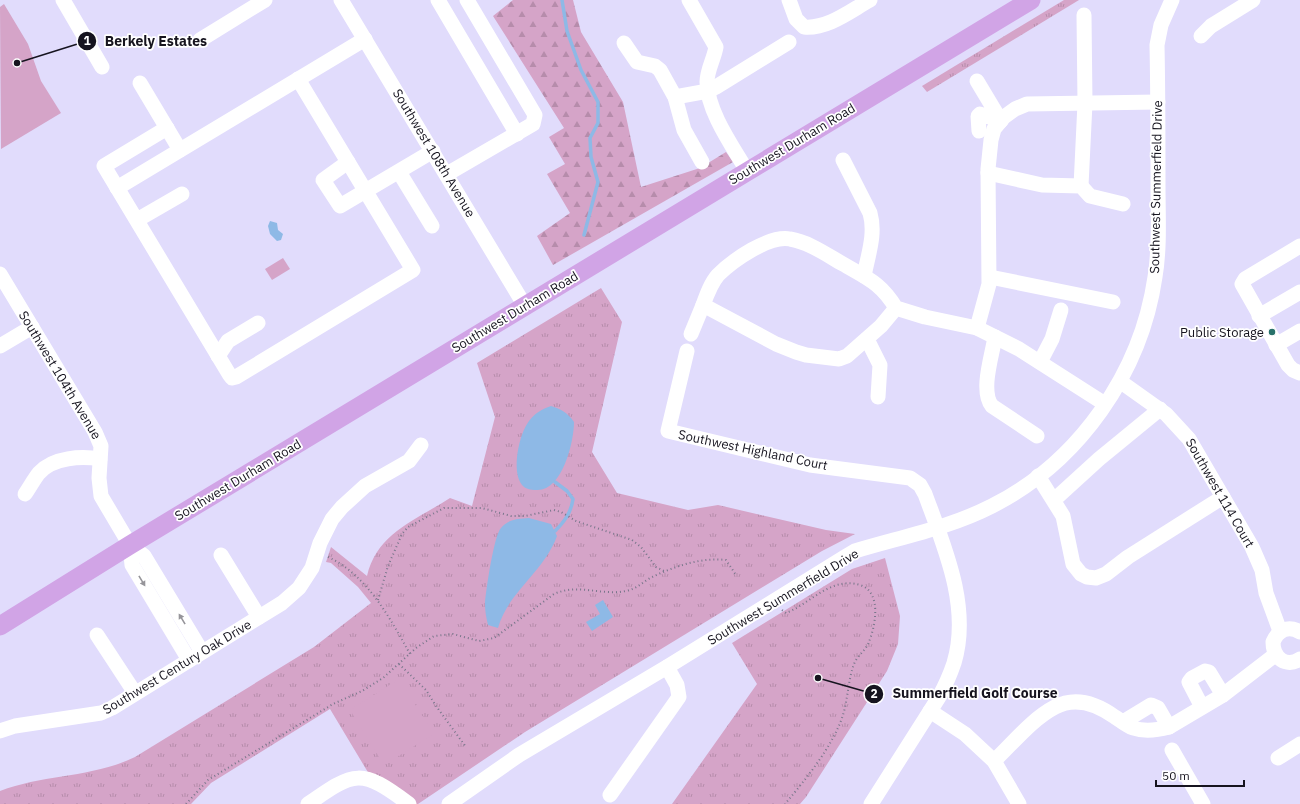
<svg xmlns="http://www.w3.org/2000/svg" width="1300" height="804" viewBox="0 0 1300 804" font-family="'IBM Plex Sans',sans-serif">
<style>
.grass{fill:url(#grass-tufts)}
.forest{fill:url(#forest-firs)}
.park{fill:#d5a4c8}
.water{fill:#8eb9e6}
.lines{fill:none;stroke-linecap:round;stroke-linejoin:round}
.stream{stroke:#8eb9e6;stroke-width:3.5}
.path{stroke:#79768b;stroke-width:2;stroke-dasharray:1 3;stroke-linecap:butt}
.minor{stroke:#fff;stroke-width:15}
.major{stroke:#d1a4e6;stroke-width:19}
.oneway{fill:#96959a}
.poi-dot{fill:#28716a;stroke:#fff;stroke-width:1.5}
.labels{text-anchor:middle;dominant-baseline:central;stroke-width:3.5;stroke-linejoin:round;paint-order:stroke}
.street-label{font-size:13px;fill:#16141f;stroke:#fff}
.poi-label{font-size:13px;fill:#16141f;stroke:#fff;text-anchor:end}
.leader{fill:none;stroke:#16141f;stroke-width:1.5}
.callout-dot{fill:#16141f;stroke:#fff;stroke-width:1.5}
.mark-label{font-size:12px;text-anchor:middle;font-weight:bold;fill:#fff}
.callout-label{font-size:14px;text-anchor:middle;font-weight:bold;fill:#16141f;stroke:#fff;stroke-width:3.5;stroke-linejoin:round;paint-order:stroke}
</style>
<defs>
<pattern id="grass-tufts" width="24" height="20" patternUnits="userSpaceOnUse"><rect width="24" height="20" fill="#d5a4c8"/><path d="M3 7l-1-3M5 7V3M7 7l1-3M15 17l-1-3M17 17v-4M19 17l1-3" fill="none" stroke="#b68cab"/></pattern>
<pattern id="forest-firs" width="22" height="20" patternUnits="userSpaceOnUse"><rect width="22" height="20" fill="#d5a4c8"/><path d="M5 1l3.5 6h-7zM16 11l3.5 6h-7z" fill="#b68cab"/></pattern>
</defs>
<rect width="100%" height="100%" fill="#e1dcfc"/>
<!-- grass -->
<g class="grass">
<path d="M1064 0H1079L927 92 922 86Z"/>
<path d="M601 288 622 322 592 452 617 493 688 510 718 505 826 530 855 534 822 551 525 732 418 804H415L369 774 330 709 211 783 191 804H0V791C44 774 92 778 135 757L314 647 371 603 358 587 331 563 326 562 331 547 367 576C377 533 416 520 450 498L472 506 495 417 477 363Z"/>
<path d="M885 558 900 616 898 644 887 671 806 797 800 804H672L757 684 732 643 852 569Z"/>
</g>
<!-- forest -->
<path class="forest" d="M513 0H573L581 32 623 102 641 187 700 168 726 152 733 162 553 265 537 236 570 213 547 174 565 164 549 137 564 128 493 16Z"/>
<!-- park -->
<g class="park">
<path d="M4 4 28 44 41 81 61 113 1 149 0 7Z"/>
<path d="M283 258 290 269 272 280 265 269Z"/>
<path d="M399 679 434 734 384 765 350 710Z"/>
</g>
<!-- water -->
<g class="water">
<path d="M270 221 277 223 278 230 283 234 281 240 277 241 270 234 268 226Z"/>
<path d="M551 406C561 409 568 413 574 422 574 442 562 492 536 490 531 490 525 489 522 485 511 471 519 434 529 421 535 413 542 409 551 406Z"/>
<path d="M529 518 551 524 557 536C544 572 508 592 498 628L488 625C486 617 485 611 485 603 486 590 494 535 501 528 508 519 518 519 529 518Z"/>
<path d="M603 600 613 617 592 631 586 622 600 614 595 605Z"/>
</g>
<g class="lines">
<!-- stream -->
<g class="stream">
<path d="M562 0 567 31 581 70 598 102V123L590 138 591 157 598 182 584 235"/>
<path d="M555 531C564 522 571 513 573 499L567 491 555 482"/>
</g>
<!-- path -->
<g class="path">
<path d="M328 557C367 575 390 618 410 654"/>
<path d="M378 600 388 566 402 534 408 527 444 508H482L511 516H525L554 510 561 512 576 521 632 540 641 547 656 567 666 572"/>
<path d="M782 610 786 613C810 604 831 576 860 585 883 592 875 629 868 644 864 652 857 656 854 664 848 680 848 699 843 715 833 746 806 779 785 804"/>
<path d="M399 664 426 690 436 706 466 747"/>
<path d="M186 804 208 780 333 704 362 691 383 678 416 648 434 636 453 634 479 641 494 638 554 594C578 583 601 596 626 591 636 589 642 583 650 578 673 567 700 557 726 560L736 575"/>
</g>
<!-- minor -->
<g class="minor">
<path d="M63 0 102 67"/>
<path d="M341 0 525 306"/>
<path d="M438 0 517 134"/>
<path d="M689 0 716 47C714 59 707 70 707 82 707 111 733 147 747 171"/>
<path d="M789 0 796 19 804 27C828 29 850 11 870 0"/>
<path d="M1201 36 1211 26 1253 0"/>
<path d="M200 40 265 0"/>
<path d="M624 43 637 62 655 66 660 70 675 97 684 130 702 162"/>
<path d="M977 81 1001 121 980 114 978 116 979 131"/>
<path d="M140 83 180 150"/>
<path d="M675 97 708 91 716 87 789 42"/>
<path d="M167 128 104 166 229 374 232 378 236 377 413 270 298 79"/>
<path d="M843 160 870 213C876 234 868 255 864 276"/>
<path d="M348 162 323 180 340 206 433 151"/>
<path d="M399 172 432 226"/>
<path d="M988 173 1042 185 1081 186 1090 196 1123 204"/>
<path d="M447 174 533 124 535 115 467 0"/>
<path d="M1081 186 1085 103 1084 15"/>
<path d="M117 188 365 39"/>
<path d="M137 220 182 194"/>
<path d="M1300 246 1245 279 1242 284 1288 365 1293 370 1300 373"/>
<path d="M0 274 95 432 101 446 99 478 101 496 130 545 144 556 202 652"/>
<path d="M990 277 1113 302"/>
<path d="M896 308 881 326 847 356 839 359 806 355 796 352 776 344 703 305C707 294 711 283 718 275 733 260 769 235 790 239 809 242 827 255 843 264 867 278 881 283 896 308L925 317 977 328 1019 349 1105 404"/>
<path d="M1259 316 1300 292"/>
<path d="M977 328 989 284 988 169 991 140 994 129 1004 117 1015 109 1027 104 1158 102"/>
<path d="M691 334 703 305"/>
<path d="M995 337C992 356 980 391 992 406L1037 436"/>
<path d="M867 339 880 365 878 397"/>
<path d="M1276 345 1300 331"/>
<path d="M0 346 32 327"/>
<path d="M687 351 668 431 810 465 910 478 920 485 925 494C944 546 971 607 954 663 950 675 945 686 939 697L871 804"/>
<path d="M218 356 228 341 258 323"/>
<path d="M1040 362 1052 339 1061 310"/>
<path d="M1121 382 1166 414 1189 439 1252 547 1262 570 1266 593 1280 631"/>
<path d="M1038 476 1063 516 1073 564 1081 574 1087 577 1096 578 1106 574 1128 557 1223 497"/>
<path d="M25 494C30 487 34 479 39 473 53 457 82 456 100 459"/>
<path d="M1054 500 1099 459 1160 409"/>
<path d="M130 545 132 565 189 660"/>
<path d="M221 555 259 617"/>
<path d="M1300 632C1288 625 1278 630 1273 642 1273 658 1286 668 1300 659"/>
<path d="M97 635 135 693"/>
<path d="M1202 707 1189 682 1192 678 1205 671 1209 672 1223 695"/>
<path d="M930 711 965 734 994 761 1019 804"/>
<path d="M1123 722 1151 705 1158 708 1169 727"/>
<path d="M0 731 15 726 101 713 112 708 282 603 299 588 312 568 320 543 332 519 342 507 365 486 409 461 421 445"/>
<path d="M1172 750 1203 804"/>
<path d="M1278 758 1300 744"/>
<path d="M994 761C1013 743 1032 719 1055 707 1076 696 1097 704 1115 717 1120 720 1127 726 1133 728 1145 732 1158 730 1169 727L1223 695 1275 655"/>
<path d="M610 795 679 697 677 685 667 667"/>
<path d="M308 804C355 771 361 768 409 804"/>
<path d="M449 804 519 755 667 667 845 557 855 551C901 537 949 528 992 506 1079 462 1141 373 1155 277 1160 247 1158 216 1158 186 1158 139 1158 92 1157 45L1161 25 1172 0"/>
</g>
<!-- major -->
<path class="major" d="M0 626 130 545 1031 0"/>
</g>
<!-- one-way arrows -->
<defs><path id="oneway-solid" d="M-6-.8H1V-3.2L6.5 0L1 3.2V.8H-6Z"/></defs>
<g class="oneway">
<use href="#oneway-solid" transform="translate(142 581) rotate(59)"/>
<use href="#oneway-solid" transform="translate(182 619) rotate(-121)"/>
</g>
<!-- markers -->
<circle class="poi-dot" cx="1272" cy="332" r="4"/>
<g class="labels">
<!-- street labels -->
<g class="street-label">
<text transform="translate(792 144) rotate(-31)">Southwest Durham Road</text>
<text transform="translate(434 153) rotate(59)">Southwest 108th Avenue</text>
<text transform="translate(1156 187) rotate(-89)">Southwest Summerfield Drive</text>
<text transform="translate(515 312) rotate(-31)">Southwest Durham Road</text>
<text transform="translate(60 375) rotate(59)">Southwest 104th Avenue</text>
<text transform="translate(753 450) rotate(12)">Southwest Highland Court</text>
<text transform="translate(238 480) rotate(-31)">Southwest Durham Road</text>
<text transform="translate(1220 493) rotate(60)">Southwest 114 Court</text>
<text transform="translate(783 597) rotate(-31)">Southwest Summerfield Drive</text>
<text transform="translate(177 667) rotate(-31)">Southwest Century Oak Drive</text>
</g>
<!-- poi labels -->
<g class="poi-label">
<text x="1264" y="332">Public Storage</text>
</g>
</g>
<!-- callouts -->
<path class="leader" d="M17 63L87 41M818 678L874 694"/>
<g class="callout-dot">
<circle cx="17" cy="63" r="4"/>
<circle cx="818" cy="678" r="4"/>
<circle cx="87" cy="41" r="10"/>
<circle cx="874" cy="694" r="10"/>
</g>
<g class="mark-label">
<text x="87" y="45">1</text>
<text x="874" y="698">2</text>
</g>
<g class="callout-label">
<text x="156" y="46">Berkely Estates</text>
<text x="975" y="698">Summerfield Golf Course</text>
</g>
<!-- scale -->
<path d="M1156 780v6h88v-6" fill="none" stroke="#16141f" stroke-width="2"/>
<text x="1162" y="780" font-size="12" fill="#16141f" stroke="#ffffff" stroke-width="3" paint-order="stroke">50 m</text>
</svg>
